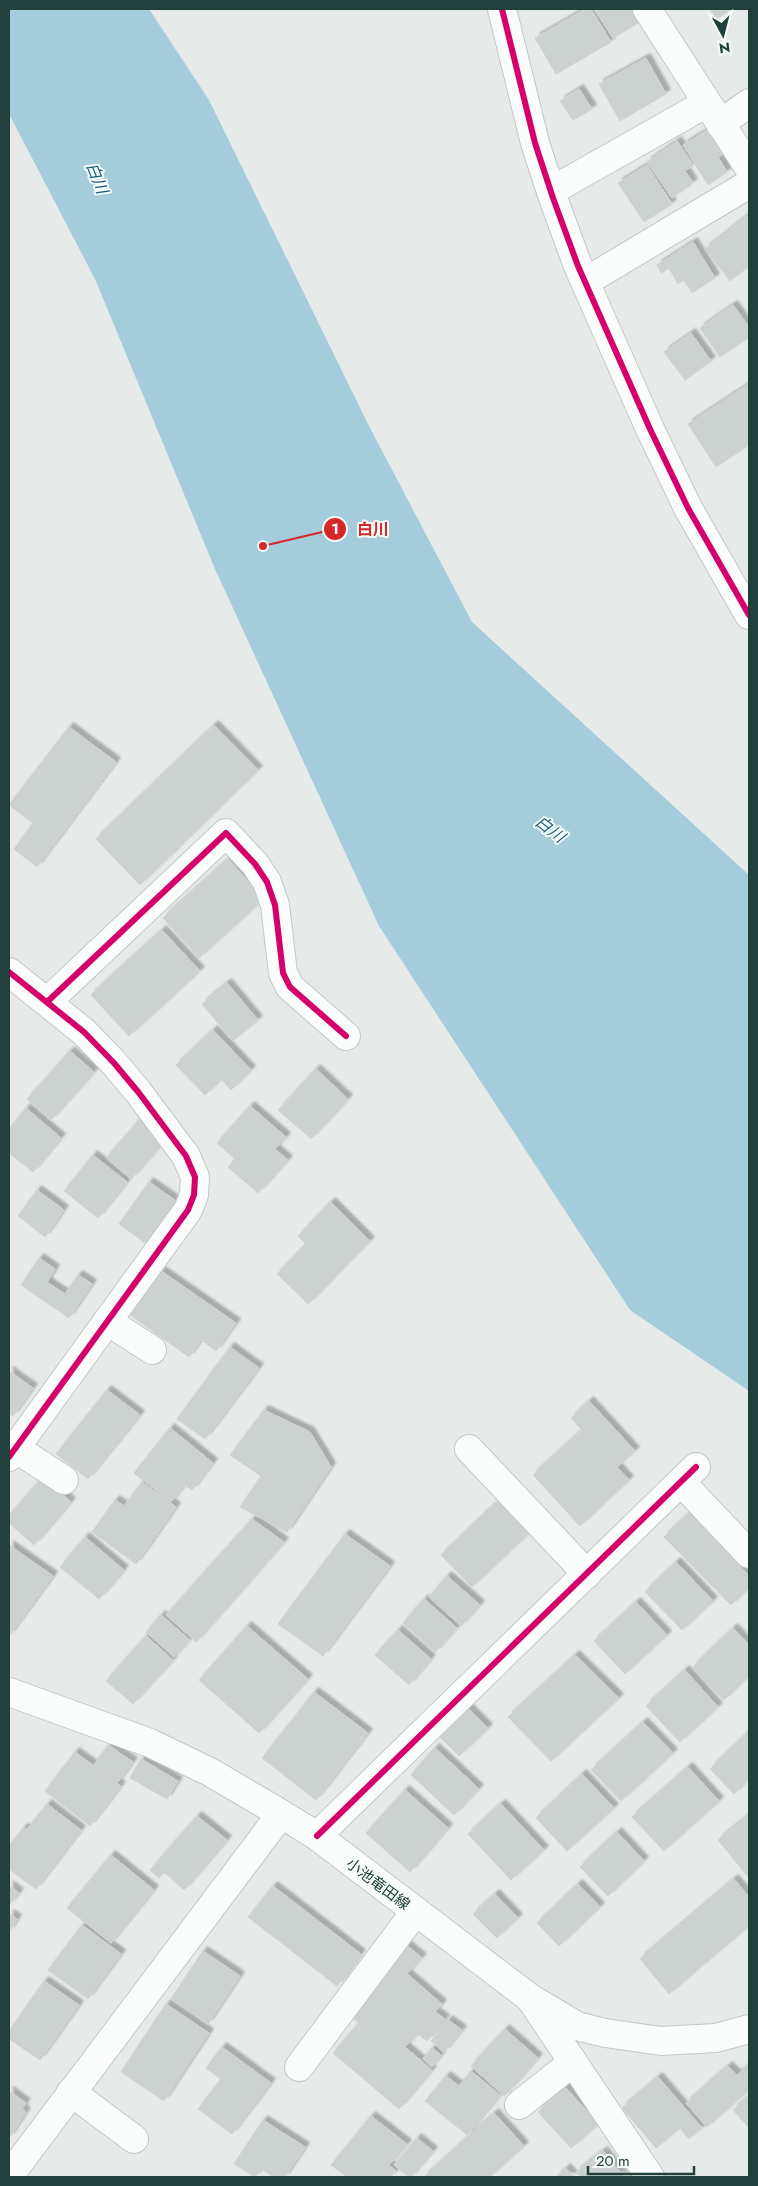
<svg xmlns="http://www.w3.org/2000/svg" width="758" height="2186" viewBox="0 0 758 2186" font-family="Jost,'Noto Sans JP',sans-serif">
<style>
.water{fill:#a4ccdb}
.building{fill:#ccd2d0;stroke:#ced4d2;filter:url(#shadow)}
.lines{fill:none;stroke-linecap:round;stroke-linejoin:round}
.street-casing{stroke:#c3c8c6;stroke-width:30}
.secondary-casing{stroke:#c1c9c6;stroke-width:30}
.street{stroke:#fbfcfc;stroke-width:28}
.secondary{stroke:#fbfcfc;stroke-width:28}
.cycleway-casing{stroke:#f4faf7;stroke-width:9}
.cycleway{stroke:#d6006c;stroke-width:6}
.labels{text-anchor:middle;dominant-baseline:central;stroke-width:4;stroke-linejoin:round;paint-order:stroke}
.street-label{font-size:15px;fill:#21403c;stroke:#f4faf7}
.water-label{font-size:16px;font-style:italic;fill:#185f80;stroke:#f4faf7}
.leader{fill:none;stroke:#d62828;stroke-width:2}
.callout-dot{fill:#d62828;stroke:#f4faf7;stroke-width:2}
.mark-label{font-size:15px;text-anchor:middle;font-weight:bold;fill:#fff}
.callout-label{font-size:16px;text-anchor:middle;font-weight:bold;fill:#d62828;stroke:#f4faf7;stroke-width:4;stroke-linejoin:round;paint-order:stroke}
</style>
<defs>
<filter id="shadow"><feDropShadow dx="4.5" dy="-4.5" stdDeviation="1" flood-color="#0004"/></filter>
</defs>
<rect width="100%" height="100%" fill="#e6ebe9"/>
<!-- water -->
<path class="water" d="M9 9H149L209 100 369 426 472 622 749 875V1391L630 1310 379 926 215 569 95 279 9 114Z"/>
<!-- building -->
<g class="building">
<path d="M585 9H591L611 42 556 74 535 38Z"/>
<path d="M594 9H642L647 18 613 38Z"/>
<path d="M710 9H730L717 19Z"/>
<path d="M646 58 666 94 620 121 599 84Z"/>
<path d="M579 89 592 109 573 120 560 101Z"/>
<path d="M716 125 731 150 718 157 727 172 708 185 683 145Z"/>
<path d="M677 141 693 165 685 171 693 183 672 198 647 162Z"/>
<path d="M647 165 672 204 644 222 618 183Z"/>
<path d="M747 216 749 220V266L730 281 705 249Z"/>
<path d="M693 242 715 278 692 293 684 280 678 284 669 268 661 273 657 265Z"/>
<path d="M733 305 749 327V337L720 357 700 328Z"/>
<path d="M691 333 711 361 685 380 664 352Z"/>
<path d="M749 384V445L716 467 688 424Z"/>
<path d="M214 725 258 770 140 885 96 839Z"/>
<path d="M69 727 116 762 37 867 14 849 33 823 9 805Z"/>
<path d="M228 859 264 899 199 958 163 918Z"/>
<path d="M162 930 200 971 129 1036 91 995Z"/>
<path d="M227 983 258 1020 233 1041 202 1004Z"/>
<path d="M213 1030 251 1070 231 1090 221 1079 205 1095 176 1065Z"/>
<path d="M70 1051 94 1072 51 1120 27 1099Z"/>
<path d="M316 1069 348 1099 311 1139 278 1110Z"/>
<path d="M250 1106 286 1137 275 1149 288 1160 258 1193 228 1167 235 1159 217 1143Z"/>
<path d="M26 1108 61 1138 33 1172 9 1153V1129Z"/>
<path d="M139 1120 164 1142 131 1179 106 1158Z"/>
<path d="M93 1155 127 1182 98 1218 64 1191Z"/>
<path d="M149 1182 179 1203 148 1245 119 1224Z"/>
<path d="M37 1190 64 1210 45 1237 18 1216Z"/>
<path d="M331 1202 370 1241 308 1304 277 1274 306 1244 298 1236Z"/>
<path d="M39 1258 55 1269 47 1282 65 1294 78 1275 92 1284 69 1318 21 1285Z"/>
<path d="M161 1271 236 1323 216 1351 201 1340 189 1357 130 1315Z"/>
<path d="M230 1347 259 1368 205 1439 177 1419Z"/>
<path d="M9 1371 33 1388 13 1416 9 1413Z"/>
<path d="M107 1390 140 1415 88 1479 56 1454Z"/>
<path d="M589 1401 635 1451 617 1467 629 1480 580 1526 533 1475 582 1430 571 1418Z"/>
<path d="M264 1410 310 1432 331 1467 287 1532 240 1507 261 1476 230 1455Z"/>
<path d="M170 1428 213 1463 192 1490 185 1485 171 1502 134 1473Z"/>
<path d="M43 1477 71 1502 34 1545 9 1523V1515Z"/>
<path d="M142 1482 176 1507 136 1564 92 1532 115 1500 124 1506Z"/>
<path d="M498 1501 529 1533 472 1587 441 1555Z"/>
<path d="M689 1513 749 1576V1587L731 1605 664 1537Z"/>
<path d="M252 1519 284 1542 196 1642 166 1615Z"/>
<path d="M345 1534 390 1566 323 1656 278 1624Z"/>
<path d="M85 1537 124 1570 99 1599 60 1567Z"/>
<path d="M9 1545 53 1576 9 1636Z"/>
<path d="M676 1562 713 1601 682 1630 645 1592Z"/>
<path d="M447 1576 480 1605 461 1626 429 1597Z"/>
<path d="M424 1599 457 1628 435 1652 403 1623Z"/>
<path d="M636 1602 667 1635 625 1674 594 1641Z"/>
<path d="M161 1615 190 1640 174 1657 146 1632Z"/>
<path d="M247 1626 308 1679 259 1733 199 1680Z"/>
<path d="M733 1628 749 1645V1675L724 1700 692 1668Z"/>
<path d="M398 1630 431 1659 409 1685 375 1655Z"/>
<path d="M146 1636 173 1660 133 1704 106 1681Z"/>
<path d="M575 1655 619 1698 551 1761 508 1717Z"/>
<path d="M685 1670 718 1707 680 1742 646 1706Z"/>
<path d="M314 1692 368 1733 316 1800 262 1758Z"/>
<path d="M466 1706 488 1728 459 1756 437 1734Z"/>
<path d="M643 1722 673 1753 621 1801 591 1770Z"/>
<path d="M749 1731V1778L734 1794 710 1769Z"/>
<path d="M108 1745 133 1762 118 1782 94 1765Z"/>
<path d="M435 1748 479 1789 454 1815 411 1775Z"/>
<path d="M75 1752 121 1786 90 1826 45 1791Z"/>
<path d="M141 1759 178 1781 167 1799 130 1778Z"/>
<path d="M688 1767 719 1801 664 1851 632 1817Z"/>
<path d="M582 1774 614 1808 567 1851 536 1818Z"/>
<path d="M405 1790 448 1828 410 1872 366 1833Z"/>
<path d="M47 1804 81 1830 36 1889 9 1869V1846L23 1828 27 1829Z"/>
<path d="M501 1804 544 1850 511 1880 468 1834Z"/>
<path d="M749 1815V1878L718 1840Z"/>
<path d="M197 1816 227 1840 184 1890 164 1872 159 1878 150 1870Z"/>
<path d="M617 1832 644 1861 608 1896 580 1867Z"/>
<path d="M111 1855 154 1890 111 1943 67 1908Z"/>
<path d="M734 1879 749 1897V1926L669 1994 640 1959Z"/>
<path d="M578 1884 600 1907 559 1946 537 1923Z"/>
<path d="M9 1885 19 1893 9 1905Z"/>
<path d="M273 1886 361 1954 337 1986 248 1917Z"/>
<path d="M495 1894 518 1918 497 1938 473 1914Z"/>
<path d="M9 1914 17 1919 9 1932Z"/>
<path d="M82 1925 121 1954 88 1999 48 1970Z"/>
<path d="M404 1943 422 1958 407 1974 442 2004 405 2047 432 2070 399 2109 333 2053 359 2023 349 2014Z"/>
<path d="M203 1951 240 1976 208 2024 171 1999Z"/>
<path d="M44 1981 79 2005 40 2060 9 2039V2031Z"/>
<path d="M166 2004 209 2033 164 2101 121 2072Z"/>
<path d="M435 2012 445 2019 427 2041 418 2034Z"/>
<path d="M448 2020 462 2030 444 2052 431 2041Z"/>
<path d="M505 2029 538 2058 504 2096 471 2066Z"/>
<path d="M222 2047 271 2083 232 2134 198 2109 221 2079 206 2068Z"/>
<path d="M432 2048 441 2055 432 2067 423 2059Z"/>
<path d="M748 2065 749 2090 707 2127 686 2103 728 2066 737 2075Z"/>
<path d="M471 2071 500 2095 467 2135 425 2101 446 2076 459 2086Z"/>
<path d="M658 2077 702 2128 689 2139 680 2128 656 2148 622 2108Z"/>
<path d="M565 2087 599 2124 571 2148 538 2112Z"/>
<path d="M9 2091 26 2103 22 2109 26 2112 9 2138Z"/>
<path d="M749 2096V2128L733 2110Z"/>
<path d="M494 2113 524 2146 490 2177H424Z"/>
<path d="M371 2116 407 2144 389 2165 396 2171 391 2177H347L331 2165Z"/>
<path d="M263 2120 305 2147 285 2177H274L261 2169 255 2177 234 2164Z"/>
<path d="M417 2138 433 2151 411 2177H409L394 2165Z"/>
<path d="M603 2151 623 2176 581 2177 576 2172Z"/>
<path d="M566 2168 574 2177H556Z"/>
</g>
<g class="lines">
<defs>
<g id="street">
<path d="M502 9 535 143 553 198 578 266 650 429 688 508 749 615"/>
<path d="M647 9 749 168"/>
<path d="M720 124 749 103"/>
<path d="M551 191 707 103"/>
<path d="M585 282 749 184"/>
<path d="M9 972 84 1032 114 1063 139 1093 186 1156 195 1177 194 1195 188 1210 9 1457"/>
<path d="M47 1002 226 833 255 864 267 882 275 905 283 973 290 987 346 1036"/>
<path d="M107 1321 152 1350"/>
<path d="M15 1448 64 1480"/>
<path d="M469 1449 587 1574"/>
<path d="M682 1483 749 1554"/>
<path d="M317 1836 696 1467"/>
<path d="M530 1998 650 2177"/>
<path d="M299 2067 415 1912"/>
<path d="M71 2092 134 2139"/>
<path d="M519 2105 573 2062"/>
<path d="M9 2176 281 1814"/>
</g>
<path id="secondary" d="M9 1692 150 1743 210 1772 278 1812 317 1836 530 1998 577 2026 605 2033 661 2041 716 2038 749 2029"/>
</defs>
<!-- street casing -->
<use href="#street" class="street-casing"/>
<!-- secondary casing -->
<use href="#secondary" class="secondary-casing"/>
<!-- street -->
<use href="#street" class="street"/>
<!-- secondary -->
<use href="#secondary" class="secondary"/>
<defs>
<g id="cycleway">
<path d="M502 9 535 143 553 198 578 266 650 429 688 508 749 615"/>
<path d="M9 972 84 1032 114 1063 139 1093 186 1156 195 1177 194 1195 188 1210 9 1457"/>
<path d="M47 1002 226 833 255 864 267 882 275 905 283 973 290 987 346 1036"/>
<path d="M317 1836 696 1467"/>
</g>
</defs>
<!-- cycleway casing -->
<use href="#cycleway" class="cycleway-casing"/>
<!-- cycleway -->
<use href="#cycleway" class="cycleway"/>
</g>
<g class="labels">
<!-- street labels -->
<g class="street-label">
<text transform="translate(378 1884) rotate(37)">小池竜田線</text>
</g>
<!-- water labels -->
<g class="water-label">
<text transform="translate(97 178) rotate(68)">白川</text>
<text transform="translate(550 829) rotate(37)">白川</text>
</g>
</g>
<!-- callouts -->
<path class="leader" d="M263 546L335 529"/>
<g class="callout-dot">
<circle cx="263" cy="546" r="5"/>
<circle cx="335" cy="529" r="12"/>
</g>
<g class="mark-label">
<text x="335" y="534">1</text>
</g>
<g class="callout-label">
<text x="373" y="535">白川</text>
</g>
<!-- border -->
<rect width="758" height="2186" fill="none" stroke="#21403c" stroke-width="20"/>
<!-- north arrow -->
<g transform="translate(723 35) rotate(173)" stroke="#f4faf7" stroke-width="4" paint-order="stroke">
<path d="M0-4L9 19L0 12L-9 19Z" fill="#21403c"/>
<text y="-8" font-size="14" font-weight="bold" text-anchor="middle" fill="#21403c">N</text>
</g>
<!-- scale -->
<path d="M588 2166v8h106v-8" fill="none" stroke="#21403c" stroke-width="2.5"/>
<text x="596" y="2166" font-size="15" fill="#21403c" stroke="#f4faf7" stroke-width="4" paint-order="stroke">20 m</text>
</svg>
